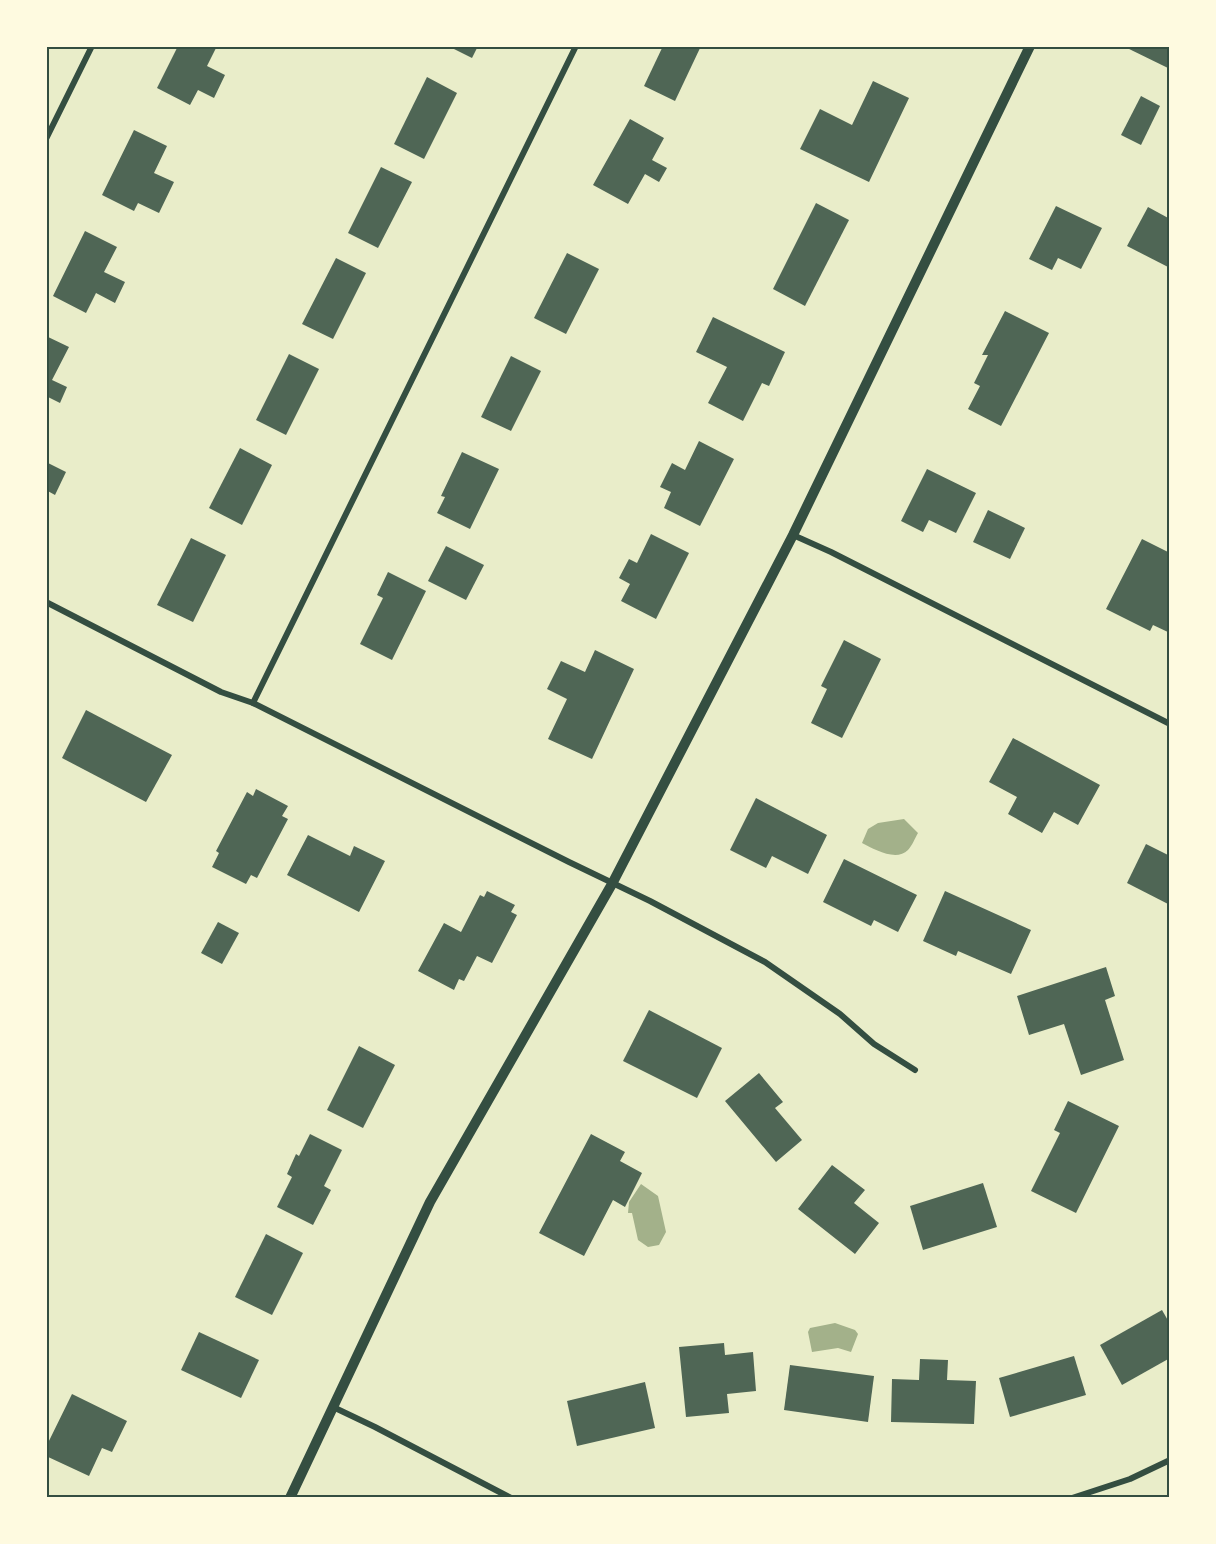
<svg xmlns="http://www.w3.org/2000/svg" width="1216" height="1544" viewBox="0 0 1216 1544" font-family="'DejaVu Sans',sans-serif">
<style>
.water{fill:#a3b18a}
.building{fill:#4f6655}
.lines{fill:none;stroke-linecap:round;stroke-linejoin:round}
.minor{stroke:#344e41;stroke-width:6}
.tertiary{stroke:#344e41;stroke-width:10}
.neatline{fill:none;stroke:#344e41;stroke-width:2}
</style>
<rect width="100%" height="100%" fill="#e9edc9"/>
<!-- water -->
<g class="water">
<path d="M904 819 918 833C915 838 912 846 908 850 896 862 874 849 862 843L868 829 878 823Z"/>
<path d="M641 1184 658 1196 666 1232 659 1245 648 1247 638 1240 632 1213H628L629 1202Z"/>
<path d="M835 1323 855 1330 858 1334 851 1352 838 1348 812 1352 808 1332 810 1328Z"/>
</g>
<!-- building -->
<g class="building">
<path d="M178 46H217L207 66 225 75 214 98 198 90 190 105 157 88Z"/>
<path d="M448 46H478L472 58Z"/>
<path d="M663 46H701L675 101 644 86Z"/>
<path d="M1123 46H1170V69Z"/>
<path d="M427 77 457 93 424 159 394 144Z"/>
<path d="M873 81 909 98 869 182 800 149 820 109 852 125Z"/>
<path d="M1141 96 1160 106 1141 145 1121 135Z"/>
<path d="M630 119 664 138 652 160 667 168 659 182 645 174 628 204 593 185Z"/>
<path d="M134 130 167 146 154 173 174 182 159 213 138 203 134 211 102 195Z"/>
<path d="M381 167 412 182 378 248 348 233Z"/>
<path d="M816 203 849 220 805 306 773 289Z"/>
<path d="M1056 206 1102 228 1081 269 1058 258 1052 270 1029 259Z"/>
<path d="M1148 207 1170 219V268L1127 246Z"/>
<path d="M85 231 117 247 104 272 125 282 115 303 96 293 86 313 53 296Z"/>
<path d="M567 253 599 269 566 334 534 318Z"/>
<path d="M336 258 366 273 333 339 302 324Z"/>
<path d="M1005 311 1049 333 1001 426 968 409 980 386 974 383 988 355H982Z"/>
<path d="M713 317 785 352 769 386 762 383 743 421 708 403 727 367 696 352Z"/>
<path d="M46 336 69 347 52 380 67 387 60 403 46 396Z"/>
<path d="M289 354 319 369 286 435 256 420Z"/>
<path d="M511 356 541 371 511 431 481 417Z"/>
<path d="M699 441 734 459 700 526 664 508 671 492 660 487 672 463 685 470Z"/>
<path d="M240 448 272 465 242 525 209 508Z"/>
<path d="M462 452 499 469 470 529 437 513 445 497 441 496Z"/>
<path d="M46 462 66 472 55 495 46 490Z"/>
<path d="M927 469 976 493 956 533 929 520 923 532 901 521Z"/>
<path d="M988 510 1025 528 1010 559 973 542Z"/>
<path d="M651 534 689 553 656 619 621 601 630 584 619 578 629 559 637 563Z"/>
<path d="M191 538 226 555 193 622 157 605Z"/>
<path d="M1142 539 1170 553V633L1153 625 1150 631 1106 609Z"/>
<path d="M446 546 484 565 466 600 428 581Z"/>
<path d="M388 572 426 591 392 660 360 644 383 598 377 595Z"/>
<path d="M844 640 881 659 842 738 811 723 827 689 821 686Z"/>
<path d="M595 650 634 669 592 759 548 739 567 699 547 689 561 661 585 672Z"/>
<path d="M86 710 172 755 146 802 62 758Z"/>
<path d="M1013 738 1100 785 1078 825 1054 812 1042 833 1008 814 1017 797 989 782Z"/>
<path d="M256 789 288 806 282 816 288 819 257 878 251 875 246 884 212 867 219 853 216 851 247 792 253 796Z"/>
<path d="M756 798 827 835 808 874 772 856 766 868 730 850Z"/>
<path d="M308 835 350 856 354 846 385 861 359 912 287 875Z"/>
<path d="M1146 844 1170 856V905L1127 883Z"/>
<path d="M844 859 917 895 898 932 874 920 871 926 823 902Z"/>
<path d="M487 891 515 905 511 912 517 915 492 963 477 956 464 981 459 979 454 990 418 971 444 923 461 932 480 895 484 897Z"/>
<path d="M945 891 1031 930 1011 974 958 951 956 956 923 941Z"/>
<path d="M218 922 239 933 222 964 201 953Z"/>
<path d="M1106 967 1115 996 1105 1000 1124 1060 1081 1075 1064 1024 1029 1035 1017 996Z"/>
<path d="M649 1010 722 1048 697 1098 623 1061Z"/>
<path d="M359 1046 395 1065 363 1128 327 1110Z"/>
<path d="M759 1073 783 1102 775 1108 802 1140 776 1162 725 1101Z"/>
<path d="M1068 1101 1119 1126 1076 1213 1031 1191 1060 1133 1054 1130Z"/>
<path d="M310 1134 342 1150 324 1186 331 1190 313 1225 277 1207 292 1177 287 1174 296 1154 299 1156Z"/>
<path d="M591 1134 625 1152 620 1161 642 1173 625 1207 613 1200 584 1256 539 1233Z"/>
<path d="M832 1165 865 1190 854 1203 879 1223 855 1254 798 1209Z"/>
<path d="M983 1183 997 1227 923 1250 910 1206Z"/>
<path d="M266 1234 303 1253 272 1315 235 1297Z"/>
<path d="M1162 1310 1170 1324V1358L1122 1385 1100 1345Z"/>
<path d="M199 1332 259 1360 241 1398 181 1370Z"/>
<path d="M724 1343 725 1355 753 1352 756 1391 727 1394 729 1413 686 1417 679 1347Z"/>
<path d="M1074 1356 1086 1395 1010 1417 999 1378Z"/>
<path d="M920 1359 948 1360 947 1380 976 1381 974 1424 891 1422 892 1379 919 1380Z"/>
<path d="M790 1365 874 1376 868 1422 784 1410Z"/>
<path d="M645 1382 655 1428 577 1446 567 1401Z"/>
<path d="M72 1394 127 1421 112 1452 102 1448 89 1476 46 1456V1447Z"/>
</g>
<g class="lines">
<!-- minor -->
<g class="minor">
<path d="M46 139 92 46"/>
<path d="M793 535 831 552 1170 724"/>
<path d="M46 602 221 692 253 703 569 862 650 901 765 962 840 1014 874 1044 915 1070"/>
<path d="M253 703 576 46"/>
<path d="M333 1407 375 1427 511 1498"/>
<path d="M1072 1498 1130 1479 1170 1460"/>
</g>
<!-- tertiary -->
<path class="tertiary" d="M290 1498 430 1202 612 884 793 535 1030 46"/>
</g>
<!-- border -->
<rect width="1216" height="1544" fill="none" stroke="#fefae0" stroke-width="96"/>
<rect x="48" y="48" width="1120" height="1448" class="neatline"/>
</svg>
